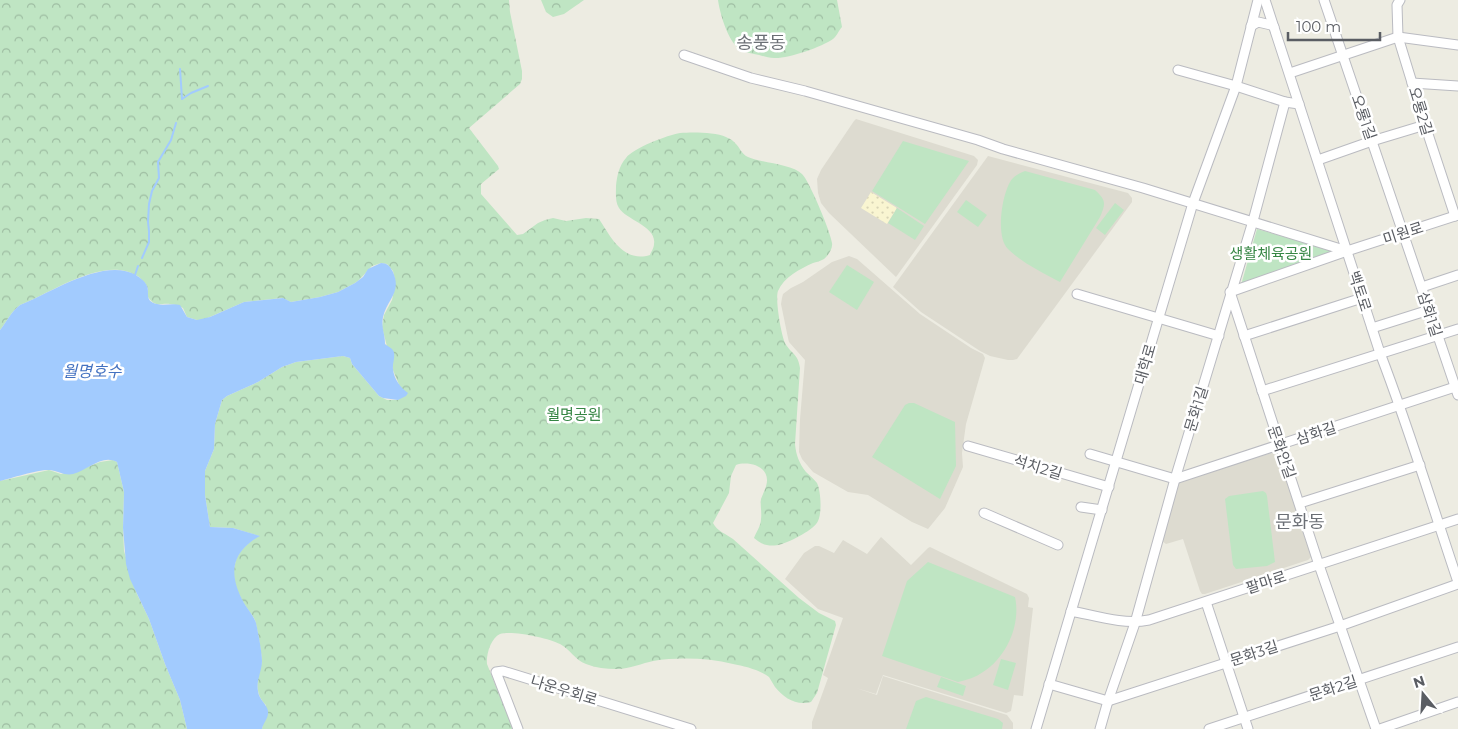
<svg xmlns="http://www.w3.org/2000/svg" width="1458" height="729" viewBox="0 0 1458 729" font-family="Montserrat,'Noto Sans KR',sans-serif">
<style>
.education{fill:#dddbd0}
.forest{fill:url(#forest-crowns)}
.sand{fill:url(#sand-dots)}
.park{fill:#bfe5c3}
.water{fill:#a2cbfe}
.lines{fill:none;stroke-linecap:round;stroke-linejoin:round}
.stream{stroke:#a2cbfe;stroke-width:2}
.minor-casing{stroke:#babbc1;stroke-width:11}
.minor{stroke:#fff;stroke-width:9}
.labels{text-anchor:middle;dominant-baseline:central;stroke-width:5;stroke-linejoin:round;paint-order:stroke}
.street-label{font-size:15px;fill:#5a5d63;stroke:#fff}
.park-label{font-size:15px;fill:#368644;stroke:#fff}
.water-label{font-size:16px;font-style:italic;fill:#4472c1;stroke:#fff}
.quarter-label{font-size:18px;fill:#6b6f75;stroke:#fff}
</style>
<defs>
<pattern id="forest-crowns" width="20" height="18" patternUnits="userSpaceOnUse" patternTransform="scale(1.25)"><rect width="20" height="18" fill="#bfe5c3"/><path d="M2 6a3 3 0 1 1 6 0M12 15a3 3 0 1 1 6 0" fill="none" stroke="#9ebda2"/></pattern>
<pattern id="sand-dots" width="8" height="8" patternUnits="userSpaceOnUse" patternTransform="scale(1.25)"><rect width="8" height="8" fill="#f9f5d1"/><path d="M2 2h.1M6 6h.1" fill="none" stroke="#d8d4b6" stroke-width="1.8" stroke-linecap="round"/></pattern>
</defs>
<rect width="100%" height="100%" fill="#edece2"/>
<!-- education -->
<g class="education">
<path d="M856 119 974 156 978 160 977 165 896 277 829 213 821 203 818 193 817 179 821 170 854 121Z"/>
<path d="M988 156 1128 193 1132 198V202L1017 359 1013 360H1008L990 356 980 351 921 312 893 287Z"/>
<path d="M849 256 857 259 920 314 971 348 983 354 985 358 966 424 962 453 963 467 945 508 928 529 912 522 868 495 848 492 813 472 802 459 799 452 800 419 805 360 789 342 788 338 781 304 782 298 783 294 791 288 803 282 832 262Z"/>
<path d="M1275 452 1278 453 1279 456 1311 557 1308 560 1205 594H1202L1200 591 1183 539 1166 544 1162 541 1178 483 1187 479Z"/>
<path d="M881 537 911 565 928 548 930 547 1027 594 1029 598 1028 607 1033 608 1023 696 1014 695 1011 711 1006 713 883 675 876 694 856 688 877 695 883 676 1007 715 1013 723V729H812V722L828 678 823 675 843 618 818 609 785 579 804 553 815 546H819L834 553 843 540 867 554Z"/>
</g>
<!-- forest -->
<g class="forest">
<path d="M0 0H509L510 12 522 71V79L520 84 469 128 498 166 499 169 481 184V194L517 235 523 234 538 223 545 220 553 218 566 221 586 218 599 219C611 237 623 263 650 255 651 252 654 248 654 244 657 226 626 220 619 208 615 202 616 193 616 186 617 176 619 166 626 158 633 148 668 135 680 133 692 132 715 132 726 137 728 138 733 140 735 143 740 147 741 154 748 157 761 163 792 164 802 174 809 180 831 233 832 243 833 248 828 256 824 259 821 261 816 262 813 263 800 269 784 277 778 291 775 299 781 334 785 343 791 354 798 353 800 368L795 444C796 455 799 463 806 472 810 476 814 479 817 483 821 491 822 513 818 521 814 530 791 541 782 544 771 547 763 546 754 538 756 532 761 526 761 519 762 512 760 506 761 499 763 493 767 487 767 480 767 465 747 461 736 465L731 476 729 493 713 523C717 531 726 534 733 539L799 598 819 613 835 621 836 625 817 693 811 702C796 706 784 698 775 687 773 684 771 680 769 677 760 670 744 666 733 664 708 658 679 657 653 661 643 663 626 670 616 669 606 669 596 668 586 664 575 660 570 649 560 644 549 638 511 630 500 634 491 638 486 654 487 664L513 729H262L263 723 266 719V705C257 697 256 685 259 673 259 670 261 666 262 662 262 654 258 633 256 624 255 617 250 613 247 608 238 595 231 579 235 564 237 552 249 541 259 536L233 528 210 527 205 495V471L214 449 215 424 222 400 227 396 258 382 282 367 296 362 343 356 350 358 352 364 379 396 387 400H398L400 387 393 370 382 327 384 315 392 300 395 286V280L393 271 387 264 381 263 372 266 359 280 355 283 338 292 320 297 291 302 282 298 244 302 203 320H197L187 317 183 308C179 306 174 304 170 304 159 303 156 308 148 297 147 294 148 292 148 289 147 284 142 280 139 277 105 254 52 293 20 305 11 312 7 321 0 330Z"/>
<path d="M541 0H584L564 14 553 17 546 12Z"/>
<path d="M718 0H837L842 27C839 30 837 36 833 39 822 47 787 59 774 58 767 58 761 55 754 54 748 53 742 51 737 47 727 37 720 14 718 0Z"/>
<path d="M113 460 117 462 124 492 123 528 124 551 137 594 149 619 165 664 180 700 187 729H0V481L49 470 61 474 87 467 100 462Z"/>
</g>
<!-- sand -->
<path class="sand" d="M871 192 897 208 887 224 861 208Z"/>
<!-- park -->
<g class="park">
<path d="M903 141 969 161 925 224 872 191Z"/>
<path d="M1025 171 1095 190C1106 200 1106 203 1100 217L1060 282C1043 273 1022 263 1008 249 995 237 1002 192 1012 179 1016 175 1020 173 1025 171Z"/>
<path d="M966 200 987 215 978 227 957 212Z"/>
<path d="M1115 203 1124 210 1105 235 1096 228Z"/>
<path d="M897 208 924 226 915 240 888 223Z"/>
<path d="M1257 229 1333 251 1241 285Z"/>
<path d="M847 265 874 282 857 310 829 292Z"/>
<path d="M909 403H914L955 422 956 466 940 499 872 457 905 405Z"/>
<path d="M1263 491 1266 493 1267 496 1275 562 1267 566 1236 569 1233 565 1225 499 1229 496Z"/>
<path d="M928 562 1015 597C1021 624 1007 657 983 672 976 677 967 680 958 682L882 656 907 581Z"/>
<path d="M1001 659 1016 663 1008 690 993 685Z"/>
<path d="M941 677 966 686 963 696 937 687Z"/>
<path d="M926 697 998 719 1003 723 1002 729H906L916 701Z"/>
</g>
<!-- water -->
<path class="water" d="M381 263C387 263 390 266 393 272 402 293 387 299 383 317 381 329 385 333 385 344 387 346 390 347 392 349 397 354 392 363 393 369 394 379 400 387 408 393L406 396 398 400 383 398 379 396 352 364 350 358 343 356 296 362 282 367 258 382 227 396 222 400 215 424 214 449 205 471V495L210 527 233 528 260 536C254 539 249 543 245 547 228 564 234 585 244 603 248 610 254 616 256 623 258 632 262 652 262 661 262 671 256 680 258 691 259 700 267 704 268 711 269 718 263 723 262 729H187L180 700 165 664 149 619 130 579 126 564 123 528 124 492 117 462C102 454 88 470 73 474 65 476 58 471 50 470 40 469 11 478 0 481V330C7 321 11 312 20 305 51 293 103 257 136 275 140 278 145 281 147 286 150 293 144 301 157 304 164 306 172 303 180 305L187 317 197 320 210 317 244 302 283 298 291 302 320 297 338 292 355 283 363 277 368 269Z"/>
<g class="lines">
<!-- stream -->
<g class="stream">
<path d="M180 69 182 99"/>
<path d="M182 99 191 93 208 86"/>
<path d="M142 258 149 242V231L148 222 149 204 152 191 159 178 158 162 171 140 176 123"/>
<path d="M135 275 138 266"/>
</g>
<defs>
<g id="minor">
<path d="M1265 0 1380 353C1409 428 1432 505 1458 582"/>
<path d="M1324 0 1458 395"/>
<path d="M1400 0 1397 5 1398 37 1425 125 1455 216"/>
<path d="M1251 26 1258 22 1271 25 1274 27"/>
<path d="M684 55 751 78 805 91 978 140 1003 149 1143 188 1347 251"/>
<path d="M1178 70 1236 86 1285 102"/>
<path d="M1290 73 1398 37 1458 45"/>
<path d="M1412 83 1458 86"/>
<path d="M1318 160 1372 141 1425 125"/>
<path d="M1422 287 1458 275"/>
<path d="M1077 294 1219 336"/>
<path d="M1372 328 1429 310"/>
<path d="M1244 336 1362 298"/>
<path d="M1262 391 1458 329"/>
<path d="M968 446 1109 487"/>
<path d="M1090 454 1175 479 1458 386"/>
<path d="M1300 503 1420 465"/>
<path d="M1081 507 1102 510"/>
<path d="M984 513 1058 545"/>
<path d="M1206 602 1248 729"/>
<path d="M1071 611C1097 616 1123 625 1149 620L1458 519"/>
<path d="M1049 684 1108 701 1340 626 1458 584"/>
<path d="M518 729 496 672 503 671 691 729"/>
<path d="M1036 729 1193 203 1236 86 1258 0"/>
<path d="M1100 729 1108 701 1135 623 1175 479 1253 221 1285 102 1299 104"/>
<path d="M1209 729 1458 647"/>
<path d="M1376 729 1319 565 1230 292 1347 251 1458 215"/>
<path d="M1380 729 1458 702"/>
</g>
</defs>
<!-- minor casing -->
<use href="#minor" class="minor-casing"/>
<!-- minor -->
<use href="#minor" class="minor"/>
</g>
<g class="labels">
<!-- street labels -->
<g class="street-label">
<text transform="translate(1421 111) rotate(73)">오룡2길</text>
<text transform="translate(1364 117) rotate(71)">오룡1길</text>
<text transform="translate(1403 233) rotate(-18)">미원로</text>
<text transform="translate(1360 291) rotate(72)">백토로</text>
<text transform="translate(1430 314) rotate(72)">삼화1길</text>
<text transform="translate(1145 364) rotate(-74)">대학로</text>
<text transform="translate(1196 409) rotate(-73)">문화1길</text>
<text transform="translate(1316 433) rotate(-18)">삼화길</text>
<text transform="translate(1282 452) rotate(71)">문화안길</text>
<text transform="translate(1038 467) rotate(17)">석치2길</text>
<text transform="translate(1266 582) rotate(-18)">팔마로</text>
<text transform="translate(1254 653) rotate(-18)">문화3길</text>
<text transform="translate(1333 688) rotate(-18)">문화2길</text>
<text transform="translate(564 690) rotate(17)">나운우회로</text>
</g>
<!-- park labels -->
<g class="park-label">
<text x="1271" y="253">생활체육공원</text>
<text x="574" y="414">월명공원</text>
</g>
<!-- water labels -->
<g class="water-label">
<text x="92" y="371">월명호수</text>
</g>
<!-- quarter labels -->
<g class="quarter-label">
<text x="761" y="43">송풍동</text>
<text x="1300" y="522">문화동</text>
</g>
</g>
<!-- north arrow -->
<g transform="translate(1423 694) rotate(342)" stroke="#ffffff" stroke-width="4" paint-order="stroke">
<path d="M0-4L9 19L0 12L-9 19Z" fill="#5a5d63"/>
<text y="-8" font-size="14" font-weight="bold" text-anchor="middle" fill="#5a5d63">N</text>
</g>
<!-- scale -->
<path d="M1288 32v8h92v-8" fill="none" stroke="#5a5d63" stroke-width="2.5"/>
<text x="1296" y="32" font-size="15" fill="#5a5d63" stroke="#ffffff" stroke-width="4" paint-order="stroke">100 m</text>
</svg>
